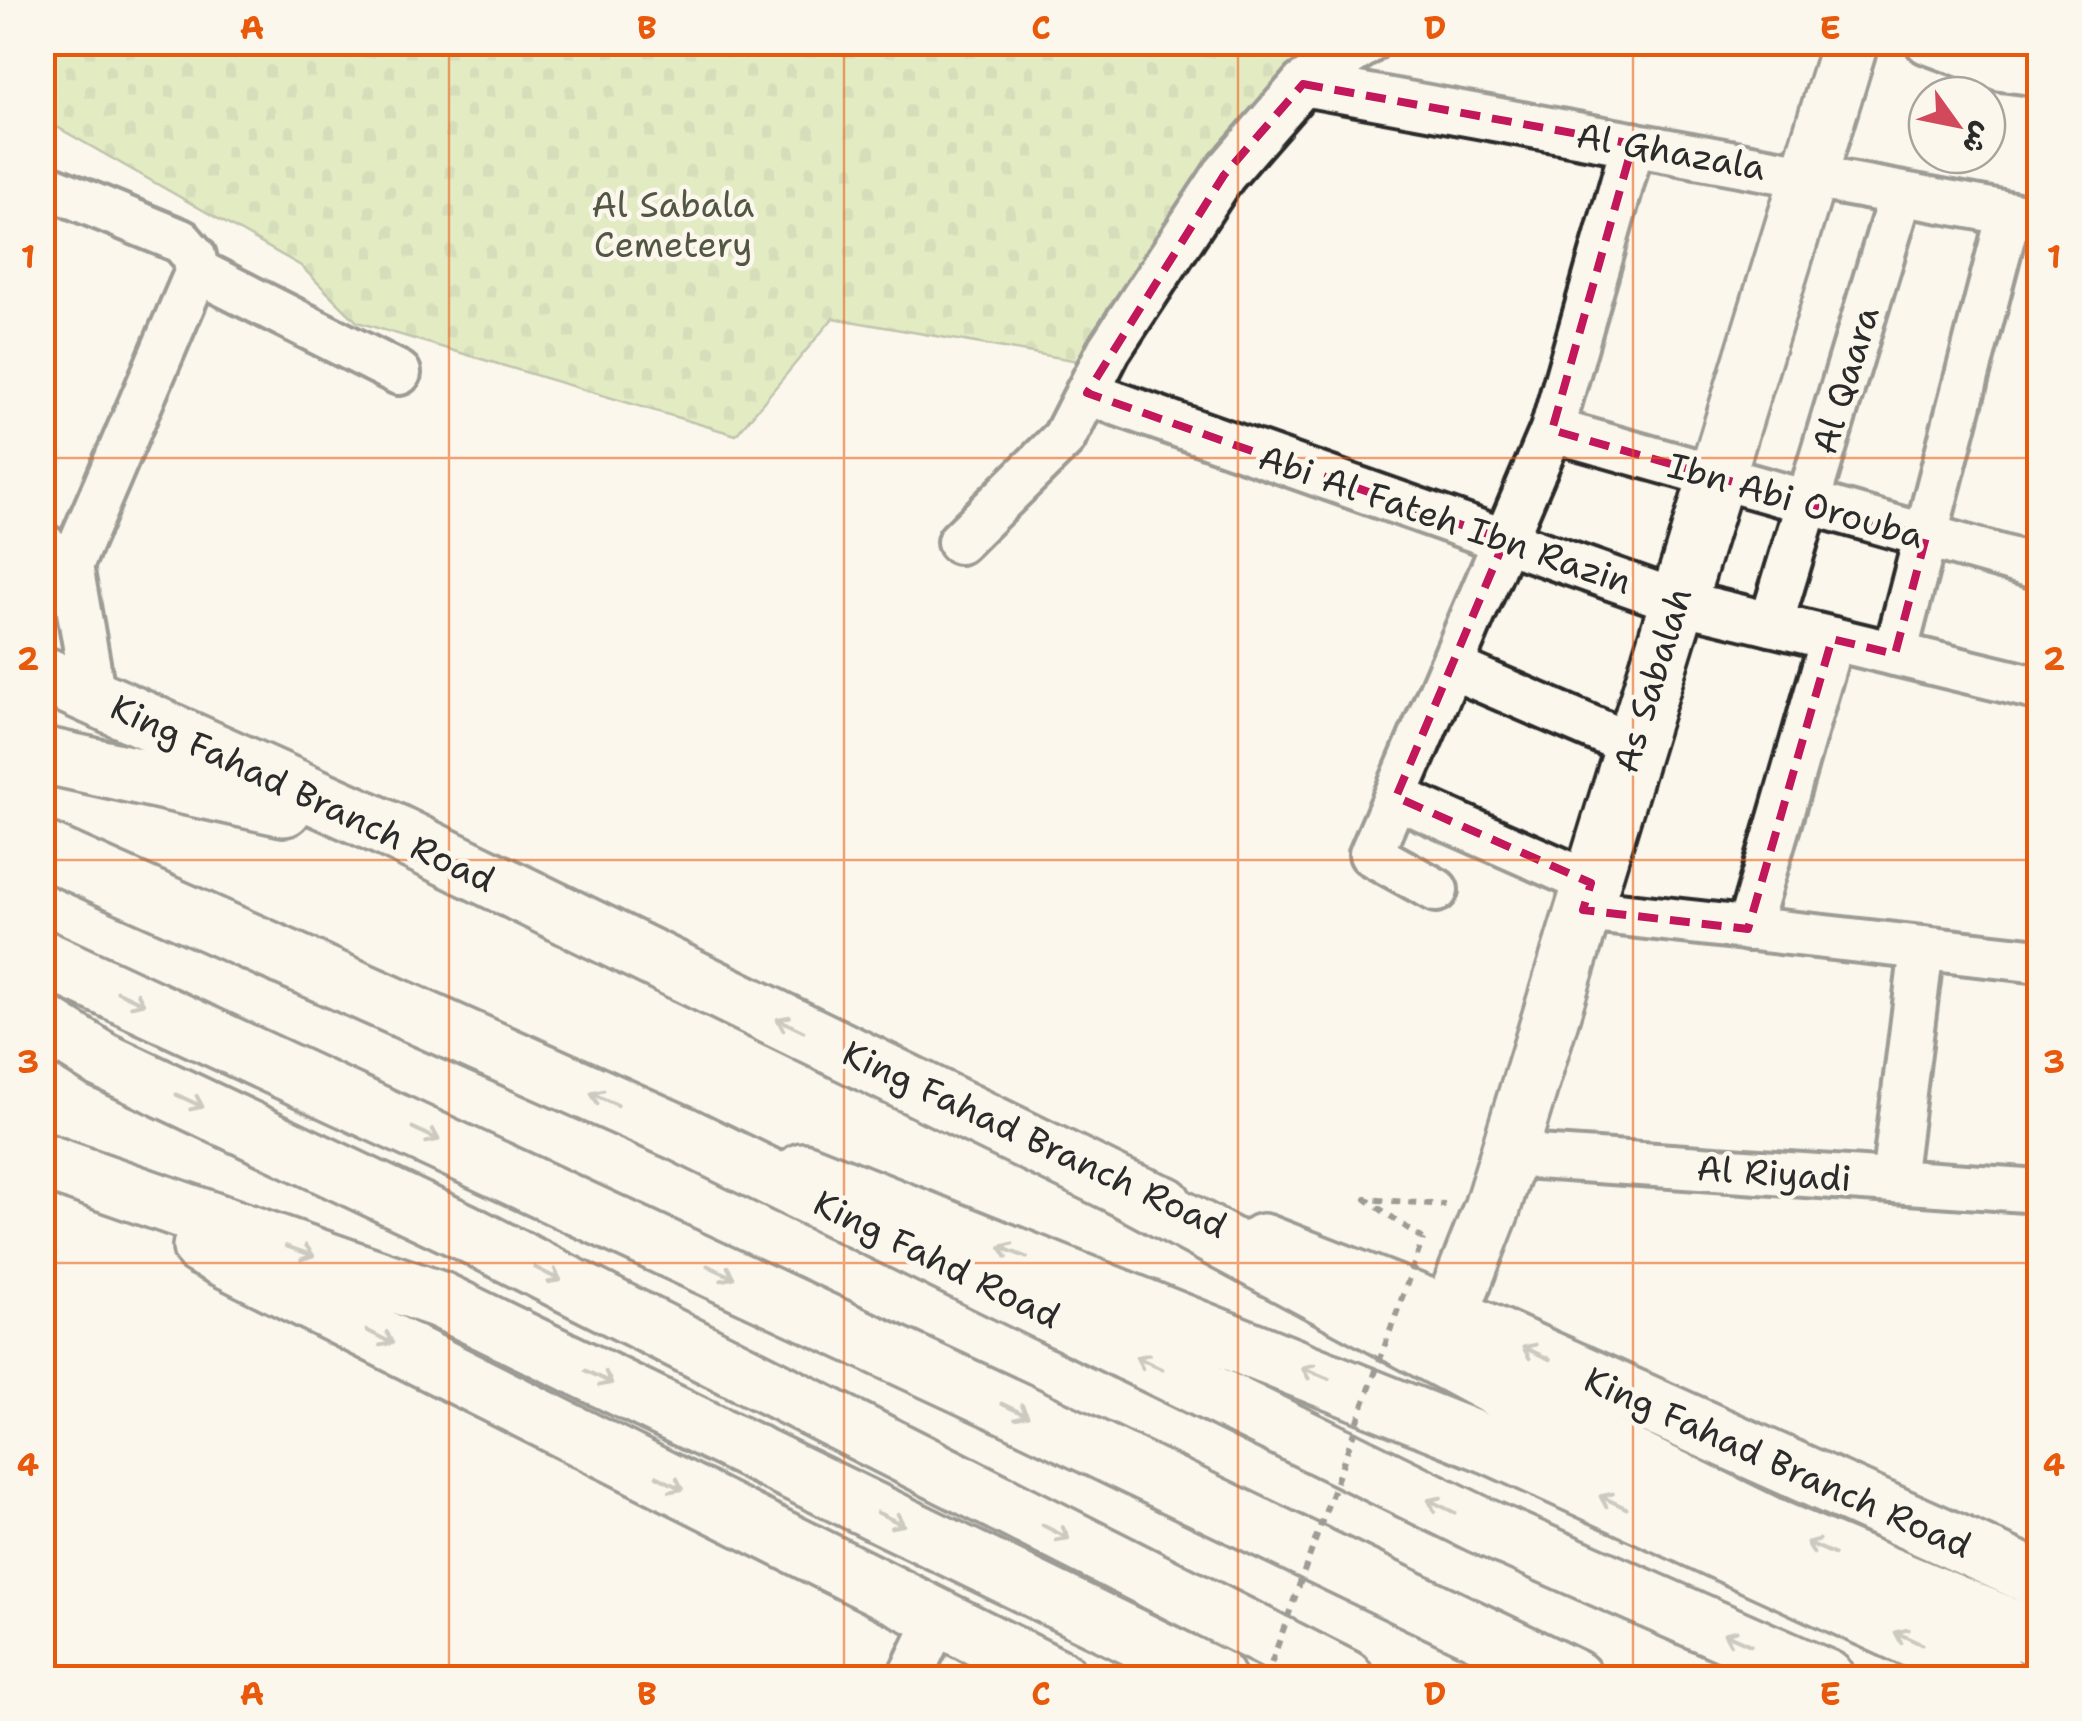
<svg xmlns="http://www.w3.org/2000/svg" width="2082" height="1721" viewBox="0 0 2082 1721" font-family="'Shantell Sans','Playpen Sans Arabic',sans-serif">
<style>
.cemetery{fill:url(#cemetery-stones);stroke:#78845e;stroke-width:2.5}
.lines{fill:none;stroke-linecap:round;stroke-linejoin:round}
.minor-casing{stroke:#2b2b2b;stroke-width:50}
.major-casing{stroke:#2b2b2b;stroke-width:62}
.highway-casing{stroke:#2b2b2b;stroke-width:62}
.path{stroke:#2b2b2b;stroke-width:6;stroke-dasharray:8 8;stroke-linecap:butt}
.minor{stroke:#fbf7ec;stroke-width:42}
.major{stroke:#fbf7ec;stroke-width:55}
.highway{stroke:#fbf7ec;stroke-width:55}
.path-bridge{stroke:#2b2b2b;stroke-width:6;stroke-dasharray:8 8;stroke-linecap:butt}
.oneway{stroke:#93918c}
.marked{fill:none;stroke:#c2185b;stroke-width:8;stroke-dasharray:20 12;stroke-linejoin:round}
.grid{fill:none;stroke:#e8590c;stroke-width:2.5;stroke-opacity:0.55}
.labels{text-anchor:middle;dominant-baseline:central;stroke-width:9;stroke-linejoin:round;paint-order:stroke}
.street-label{font-size:35px;fill:#2b2b2b;stroke:#fbf7ec}
.park-label{font-size:35px;fill:#525744;stroke:#fbf7ec}
.neatline{fill:none;stroke:#e8590c;stroke-width:4}
.grid-label{font-size:32px;text-anchor:middle;font-weight:bold;fill:#e8590c}
</style>
<defs>
<pattern id="cemetery-stones" width="16" height="16" patternUnits="userSpaceOnUse" patternTransform="scale(2.5)"><rect width="16" height="16" fill="#c5dc91"/><path d="M2 7V4a2 2 0 0 1 4 0v3zM10 15v-3a2 2 0 0 1 4 0v3z" fill="#a9bd7d"/></pattern>
</defs>
<rect width="100%" height="100%" fill="#fbf7ec"/>
<filter id="ink" filterUnits="userSpaceOnUse"><feTurbulence type="fractalNoise" baseFrequency=".01" numOctaves="2"/><feDisplacementMap in="SourceGraphic" scale="20" xChannelSelector="R" yChannelSelector="G"/><feConvolveMatrix kernelMatrix="1 2 1 2 8 2 1 2 1" color-interpolation-filters="sRGB"/></filter>
<g filter="url(#ink)">
<!-- cemetery -->
<path class="cemetery" d="M43 43H1351L1101 365 833 318 736 435 357 322 301 266 43 119Z"/>
<g class="lines">
<defs>
<g id="minor">
<path d="M1927 42 2001 69 2040 74"/>
<path d="M1303 84 2040 219"/>
<path d="M42 184 181 241 194 256 197 271 71 566 42 544"/>
<path d="M197 271 399 373"/>
<path d="M1087 393 1676 601 2040 689"/>
<path d="M1552 430 2040 568"/>
<path d="M959 542 1064 438 1109 350 1224 175 1303 84 1368 42"/>
<path d="M71 566 94 697"/>
<path d="M1771 624 1901 194"/>
<path d="M1895 654 2009 214"/>
<path d="M1451 667 1632 745"/>
<path d="M1396 797 1591 883"/>
<path d="M1436 890 1371 854 1552 430 1633 144"/>
<path d="M1583 910 2040 961"/>
<path d="M1748 929 1832 639"/>
<path d="M1508 1155 2040 1191"/>
<path d="M1893 1181 1922 948"/>
<path d="M909 1678 938 1618"/>
</g>
<g id="major">
<path d="M42 674 394 832 1121 1187 1164 1204"/>
<path d="M42 755 284 808"/>
<path d="M42 1161 440 1300 1217 1678"/>
<path d="M803 1171 1494 1447 1997 1678"/>
<path d="M1263 1242 1450 1315 2040 1580"/>
<path d="M201 1247 1059 1678"/>
<path d="M1450 1315 1492 1208 1850 42"/>
</g>
<g id="highway">
<path d="M42 849 680 1133 1480 1525 1826 1678"/>
<path d="M42 958 1022 1413 1574 1678"/>
<path d="M42 1022 102 1060 461 1230 1345 1678"/>
<path d="M1121 1187 1553 1419 1775 1528 2040 1639"/>
</g>
</defs>
<!-- minor casing -->
<use href="#minor" class="minor-casing"/>
<!-- major casing -->
<use href="#major" class="major-casing"/>
<!-- highway casing -->
<use href="#highway" class="highway-casing"/>
<!-- path -->
<path class="path" d="M1423 1239 1366 1199 1445 1205"/>
<!-- minor -->
<use href="#minor" class="minor"/>
<!-- major -->
<use href="#major" class="major"/>
<!-- highway -->
<use href="#highway" class="highway"/>
<!-- path-bridge -->
<path class="path-bridge" d="M1266 1678 1423 1239"/>
</g>
<!-- one-way arrows -->
<defs><path id="oneway-shaft" d="M-6 0H5M1.5-3L5.5 0L1.5 3" fill="none" stroke-width="1.6" stroke-linecap="round" stroke-linejoin="round" transform="scale(2.5)"/></defs>
<g class="oneway">
<use href="#oneway-shaft" transform="translate(131 998) rotate(25)"/>
<use href="#oneway-shaft" transform="translate(790 1025) rotate(-154)"/>
<use href="#oneway-shaft" transform="translate(604 1099) rotate(-156)"/>
<use href="#oneway-shaft" transform="translate(190 1101) rotate(25)"/>
<use href="#oneway-shaft" transform="translate(426 1134) rotate(25)"/>
<use href="#oneway-shaft" transform="translate(300 1251) rotate(19)"/>
<use href="#oneway-shaft" transform="translate(1013 1252) rotate(-158)"/>
<use href="#oneway-shaft" transform="translate(721 1272) rotate(25)"/>
<use href="#oneway-shaft" transform="translate(548 1274) rotate(27)"/>
<use href="#oneway-shaft" transform="translate(380 1337) rotate(27)"/>
<use href="#oneway-shaft" transform="translate(1536 1353) rotate(-156)"/>
<use href="#oneway-shaft" transform="translate(1149 1363) rotate(-154)"/>
<use href="#oneway-shaft" transform="translate(1315 1373) rotate(-157)"/>
<use href="#oneway-shaft" transform="translate(599 1377) rotate(26)"/>
<use href="#oneway-shaft" transform="translate(1015 1410) rotate(25)"/>
<use href="#oneway-shaft" transform="translate(670 1483) rotate(27)"/>
<use href="#oneway-shaft" transform="translate(1613 1502) rotate(-155)"/>
<use href="#oneway-shaft" transform="translate(1441 1506) rotate(-154)"/>
<use href="#oneway-shaft" transform="translate(891 1519) rotate(26)"/>
<use href="#oneway-shaft" transform="translate(1056 1532) rotate(27)"/>
<use href="#oneway-shaft" transform="translate(1820 1548) rotate(-156)"/>
<use href="#oneway-shaft" transform="translate(1908 1638) rotate(-155)"/>
<use href="#oneway-shaft" transform="translate(1737 1639) rotate(-156)"/>
</g>
</g>
<!-- marked area -->
<path d="M0 0H2082V1721H0ZM1303 84 1633 144 1552 430 1926 537 1895 654 1832 639 1748 929 1583 910 1591 883 1396 797 1505 540 1087 393 1224 175Z" fill="#fbf7ec" fill-opacity=".55" fill-rule="evenodd"/>
<path class="marked" d="M1303 84 1633 144 1552 430 1926 537 1895 654 1832 639 1748 929 1583 910 1591 883 1396 797 1505 540 1087 393 1224 175Z"/>
<!-- grid -->
<path class="grid" d="M449 42V1678M844 42V1678M1238 42V1678M1633 42V1678M42 458H2040M42 860H2040M42 1263H2040"/>
<g class="labels">
<!-- street labels -->
<g class="street-label">
<text transform="translate(1671 151) rotate(10)">Al Ghazala</text>
<text transform="translate(1845 380) rotate(-73)">Al Qaara</text>
<text transform="translate(1796 500) rotate(16)">Ibn Abi Orouba</text>
<text transform="translate(1445 519) rotate(19)">Abi Al Fateh Ibn Razin</text>
<text transform="translate(1652 680) rotate(-73)">As Sabalah</text>
<text transform="translate(303 793) rotate(25)">King Fahad Branch Road</text>
<text transform="translate(1035 1139) rotate(25)">King Fahad Branch Road</text>
<text transform="translate(1774 1173) rotate(4)">Al Riyadi</text>
<text transform="translate(937 1259) rotate(26)">King Fahd Road</text>
<text transform="translate(1778 1462) rotate(24)">King Fahad Branch Road</text>
</g>
<!-- park labels -->
<g class="park-label">
<text x="673" y="204">Al Sabala<tspan x="673" dy="40">Cemetery</tspan></text>
</g>
</g>
<!-- margin -->
<rect width="2082" height="1721" fill="none" stroke="#fbf7ec" stroke-width="110"/>
<!-- north arrow -->
<g transform="translate(1957 125) rotate(123)"><circle r="48" fill="#fbf7ec" stroke="#a8a59f" stroke-width="2.5"/>
<path d="M0-8L18 38L0 25L-18 38Z" fill="#d1495b"/>
<text y="-15" font-size="28" font-weight="bold" text-anchor="middle" fill="#2b2b2b">ش</text>
</g>
<rect x="55" y="55" width="1972" height="1611" class="neatline"/>
<g class="grid-label">
<text x="252" y="39">A</text>
<text x="647" y="39">B</text>
<text x="1041" y="39">C</text>
<text x="1435" y="39">D</text>
<text x="1830" y="39">E</text>
<text x="28" y="268">1</text>
<text x="2054" y="268">1</text>
<text x="28" y="670">2</text>
<text x="2054" y="670">2</text>
<text x="28" y="1073">3</text>
<text x="2054" y="1073">3</text>
<text x="28" y="1476">4</text>
<text x="2054" y="1476">4</text>
<text x="252" y="1705">A</text>
<text x="647" y="1705">B</text>
<text x="1041" y="1705">C</text>
<text x="1435" y="1705">D</text>
<text x="1830" y="1705">E</text>
</g>
</svg>
